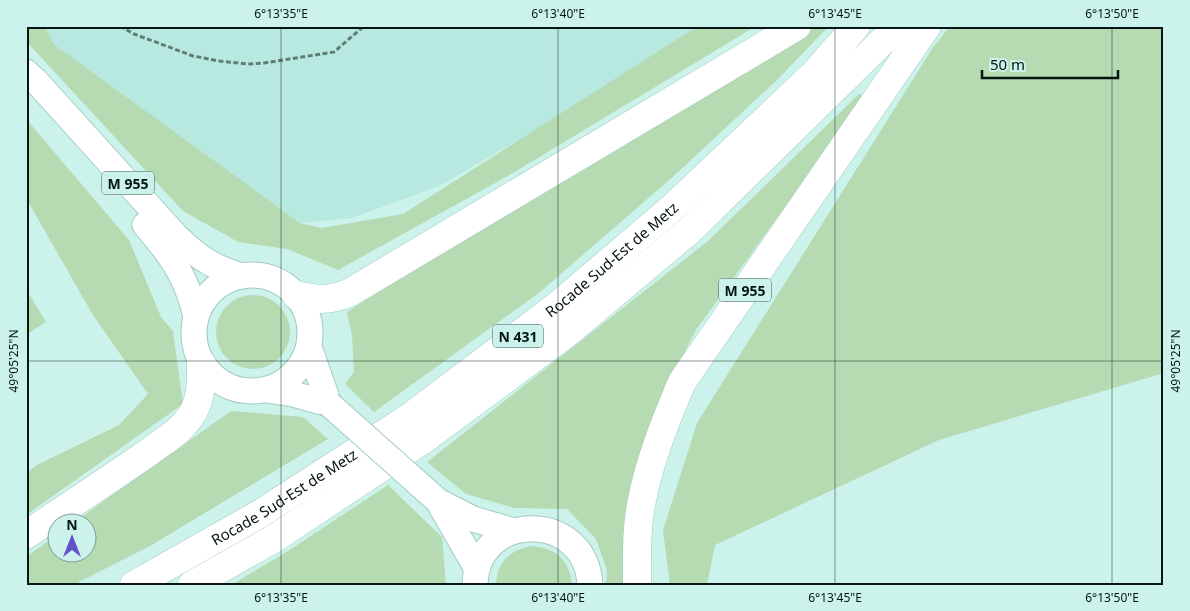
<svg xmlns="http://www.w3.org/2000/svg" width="1190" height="611" viewBox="0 0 1190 611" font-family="'Noto Sans',sans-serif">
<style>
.built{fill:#b7e9e0}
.green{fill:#b6dab1}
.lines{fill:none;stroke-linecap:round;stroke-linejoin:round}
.major-casing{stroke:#a4cbc4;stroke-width:27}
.highway-casing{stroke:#a4cbc4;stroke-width:29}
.path{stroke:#627d78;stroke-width:3;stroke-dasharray:5 2.5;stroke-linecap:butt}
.major{stroke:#fff;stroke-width:25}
.highway{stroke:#fff;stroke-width:28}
.major-bridge-casing{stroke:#a4cbc4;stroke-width:27;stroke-linecap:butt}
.major-bridge{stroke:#fff;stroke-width:25}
.ticks{fill:none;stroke:#071614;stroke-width:1;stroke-opacity:0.45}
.labels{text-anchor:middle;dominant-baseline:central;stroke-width:5;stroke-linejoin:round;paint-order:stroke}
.shield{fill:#cbf3eb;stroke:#425854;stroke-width:1}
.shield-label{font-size:14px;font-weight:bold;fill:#071614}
.street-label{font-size:15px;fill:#071614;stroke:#cbf3eb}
.neatline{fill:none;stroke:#071614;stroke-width:2}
.ticks-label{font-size:12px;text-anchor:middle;fill:#071614}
</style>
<rect width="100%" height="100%" fill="#cbf3eb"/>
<!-- built -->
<path class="built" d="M26 26H706L679 47 439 186 352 218 300 223 181 145Z"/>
<!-- green -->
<g class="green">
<path d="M26 26H45L53 44 300 223 322 228 403 214 698 26H756L513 173 338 270 287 249 238 242 183 211 26 41Z"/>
<path d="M812 26H829L777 80 676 174 540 292 374 412 345 384 354 372 352 336 347 312C500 213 659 126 812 26Z"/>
<path d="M950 26H1164V373L939 440 715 545 707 585H670L663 530 697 423 932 49Z"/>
<path d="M859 94 865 96 696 330 665 390 627 585H606L607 571 596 539 567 509 514 508 466 494 427 462 708 241Z"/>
<path d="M26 119 129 240 161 317 173 331 183 404 26 515V474L37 465 119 425 148 394 93 315 26 198Z"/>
<path d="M26 289 46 322 26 335Z"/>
<circle cx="253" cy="332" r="37"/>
<path d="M231 411 303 417 328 439 150 546 73 585H26V557L57 535 58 554H88V524L73 523Z"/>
<path d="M388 485 442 537 446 585H231L288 551Z"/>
<path d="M532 546C557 549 569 559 572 585H496C497 561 510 550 532 546Z"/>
</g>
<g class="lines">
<defs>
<g id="major">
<path d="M26 72 35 80 176 236C199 258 212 267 242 276"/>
<path d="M145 225C171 255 187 277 196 317"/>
<circle cx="252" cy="333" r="58"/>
<path d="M309 347 329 404"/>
<path d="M266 390 293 394 329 404"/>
<path d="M438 501 473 519 514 531"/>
<path d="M438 501 477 569"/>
<path d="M475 585C476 511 586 509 590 585"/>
</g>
<g id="highway">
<path d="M296 295C318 300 327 301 349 293L797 26"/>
<path d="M26 535C67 507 109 480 149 452 165 440 182 431 192 414 202 398 201 381 201 363"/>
<path id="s1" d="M134 585 258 515 410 417 557 306 671 209 814 74 856 26"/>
<path d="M192 585 275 538 427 437 566 334 690 230 898 26"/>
<path d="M637 585C637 556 636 528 642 500 650 459 666 420 682 382L927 26"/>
</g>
</defs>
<!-- major casing -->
<use href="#major" class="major-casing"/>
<!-- highway casing -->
<use href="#highway" class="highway-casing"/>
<!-- path -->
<path class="path" d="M120 26 134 34 193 56 219 61 248 64 264 63 334 52 364 26"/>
<!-- major -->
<use href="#major" class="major"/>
<!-- highway -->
<use href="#highway" class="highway"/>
<defs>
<path id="major-bridge" d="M329 404 438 501"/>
</defs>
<!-- major-bridge casing -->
<use href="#major-bridge" class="major-bridge-casing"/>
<!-- major-bridge -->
<use href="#major-bridge" class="major-bridge"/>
</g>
<!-- ticks -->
<path class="ticks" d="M281 26V585M558 26V585M835 26V585M1112 26V585M26 361H1164"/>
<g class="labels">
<!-- shield labels -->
<g class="shield">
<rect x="102" y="171.5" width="52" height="23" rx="4"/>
<rect x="719" y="278.5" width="52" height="23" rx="4"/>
<rect x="493" y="324.5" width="50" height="23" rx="4"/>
</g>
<g class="shield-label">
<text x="128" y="183">M 955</text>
<text x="745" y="290">M 955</text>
<text x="518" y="336">N 431</text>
</g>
<!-- street labels -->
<g class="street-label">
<text stroke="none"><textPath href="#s1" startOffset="579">Rocade Sud-Est de Metz</textPath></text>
<text stroke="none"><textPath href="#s1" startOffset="174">Rocade Sud-Est de Metz</textPath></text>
</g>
</g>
<!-- border -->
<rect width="1190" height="611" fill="none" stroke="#cbf3eb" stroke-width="55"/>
<!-- north arrow -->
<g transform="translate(72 538)"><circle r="24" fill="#cbf3eb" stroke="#7d9b95"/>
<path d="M0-4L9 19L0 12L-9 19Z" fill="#6251ca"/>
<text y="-8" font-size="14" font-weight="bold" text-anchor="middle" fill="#071614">N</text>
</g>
<!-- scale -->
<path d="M982 70v8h136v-8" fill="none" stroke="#071614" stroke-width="2.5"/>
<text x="990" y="70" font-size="15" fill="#071614" stroke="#cbf3eb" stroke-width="4" paint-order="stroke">50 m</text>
<rect x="28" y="28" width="1134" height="556" class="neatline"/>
<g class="ticks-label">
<text x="281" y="18">6°13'35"E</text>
<text x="558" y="18">6°13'40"E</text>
<text x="835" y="18">6°13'45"E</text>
<text x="1112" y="18">6°13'50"E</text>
<text transform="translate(14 361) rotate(-90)" y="4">49°05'25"N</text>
<text transform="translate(1176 361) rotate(-90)" y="4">49°05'25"N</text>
<text x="281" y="602">6°13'35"E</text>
<text x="558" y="602">6°13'40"E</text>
<text x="835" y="602">6°13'45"E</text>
<text x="1112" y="602">6°13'50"E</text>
</g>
</svg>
